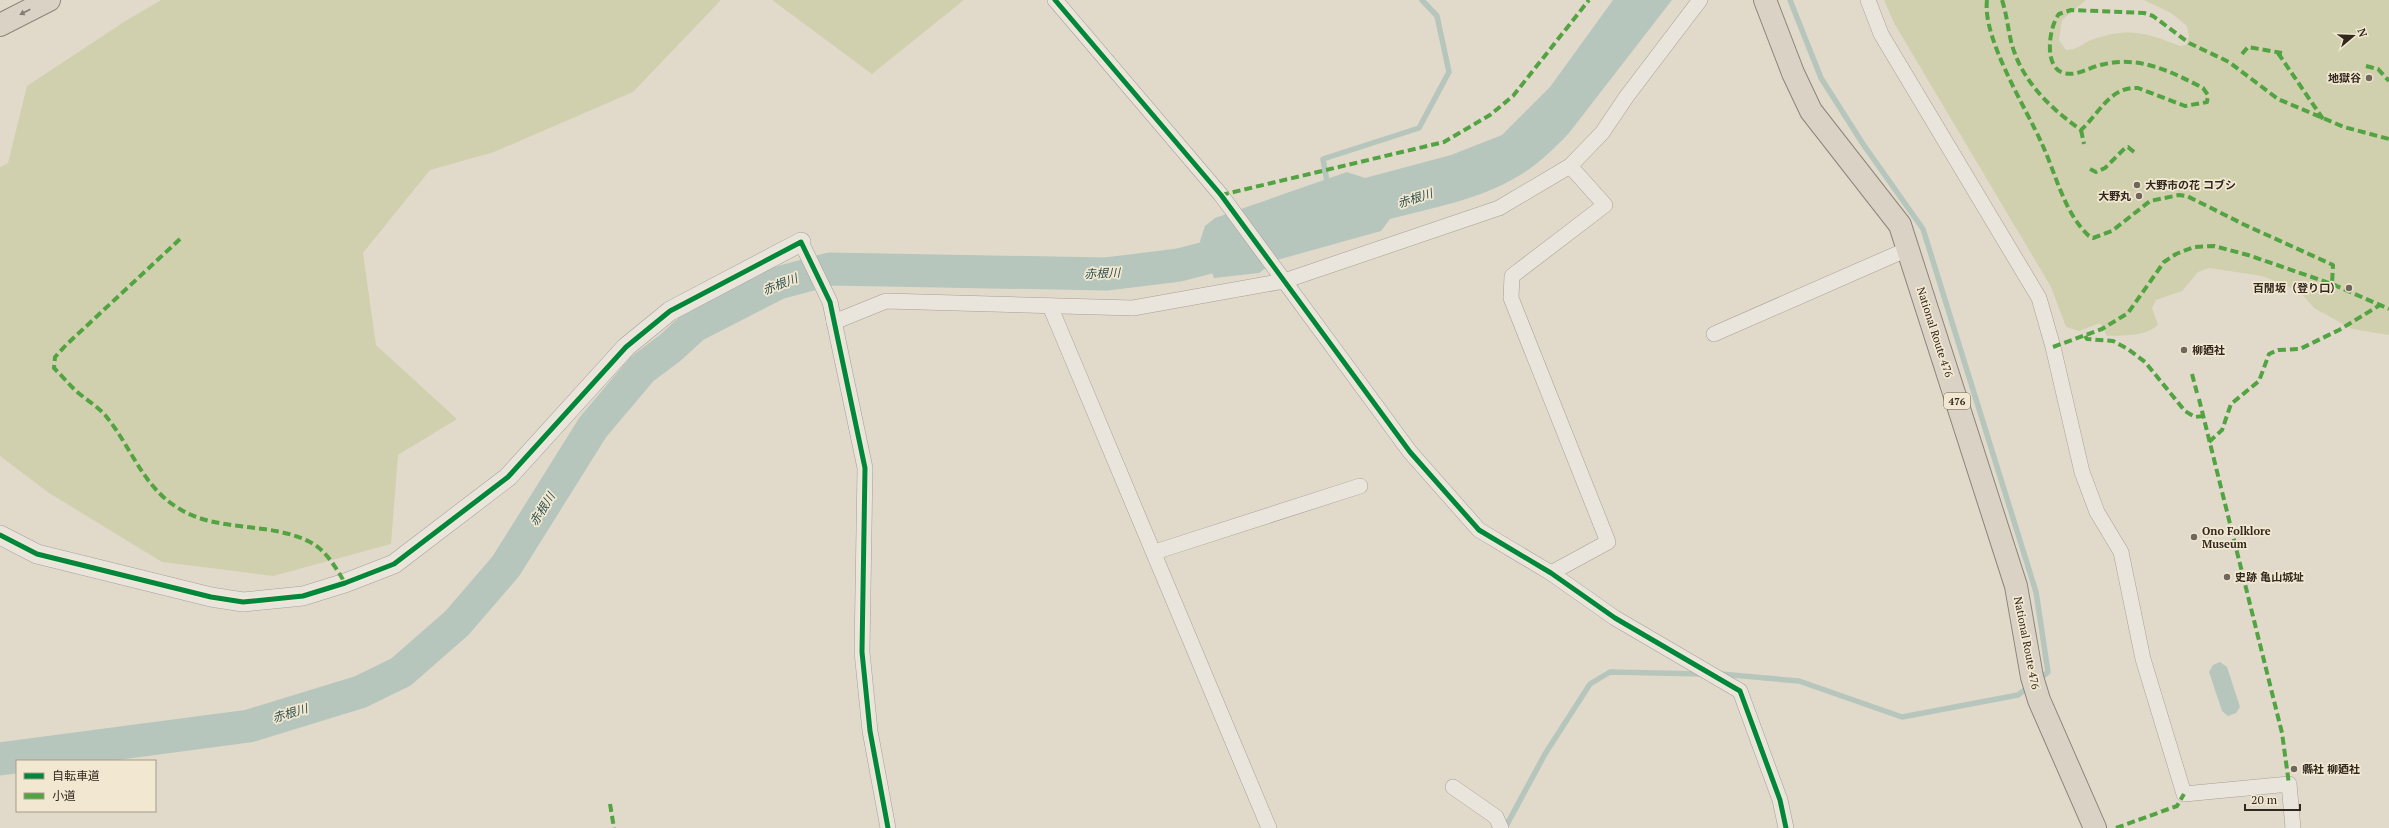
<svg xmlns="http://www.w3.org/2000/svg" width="2389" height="828" viewBox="0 0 2389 828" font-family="'PT Serif','Noto Sans JP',serif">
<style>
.green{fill:#d0d0ae}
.water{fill:#b6c6bc}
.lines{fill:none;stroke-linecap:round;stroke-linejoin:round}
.stream{stroke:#b6c6bc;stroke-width:5.5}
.river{stroke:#b6c6bc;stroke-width:33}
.minor-casing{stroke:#a69f95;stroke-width:16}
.tertiary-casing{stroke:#a69f95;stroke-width:20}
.trunk-casing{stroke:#8b857b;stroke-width:24}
.minor{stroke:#eae5dc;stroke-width:15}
.tertiary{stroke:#eae5dc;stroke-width:19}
.trunk{stroke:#dad2c5;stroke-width:22}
.quiet{stroke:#52a341;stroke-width:4;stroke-dasharray:8 4;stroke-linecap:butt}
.cycleway-casing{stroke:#f2e8d1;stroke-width:8}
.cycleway{stroke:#00873e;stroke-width:5}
.oneway{fill:#867d72}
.poi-dot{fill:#70665b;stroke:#f2e8d1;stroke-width:1.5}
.labels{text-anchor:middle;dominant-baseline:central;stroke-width:3.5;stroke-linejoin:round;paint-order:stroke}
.shield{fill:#f2e8d1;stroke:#6c6254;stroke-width:1}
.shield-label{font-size:10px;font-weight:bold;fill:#33281e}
.poi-label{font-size:11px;font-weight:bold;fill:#33281e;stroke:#f2e8d1;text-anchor:start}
.street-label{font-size:11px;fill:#33281e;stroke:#f2e8d1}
.water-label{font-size:12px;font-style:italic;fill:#2e524f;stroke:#f2e8d1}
</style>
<rect width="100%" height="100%" fill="#e1dacb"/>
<!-- green -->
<g class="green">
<path d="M161 0H721L633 92 494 152 430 170 363 253 376 345 457 419 398 455 391 544 273 576 162 562 49 493 0 456V167L8 163 27 86 127 20Z"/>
<path d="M772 0H964L872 74Z"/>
<path d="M1884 0H2086L2062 20 2059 40 2066 50C2077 50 2082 44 2091 40 2128 27 2145 32 2180 46L2186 45 2189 37 2187 26 2171 13 2144 0H2389V335L2352 329 2314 308 2299 291 2262 276 2209 268 2198 272 2182 291 2156 300 2152 308 2158 325C2144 337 2124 335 2107 336L2100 323 2079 331 2066 327 2051 287 1894 23Z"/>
</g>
<!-- water -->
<g class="water">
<path d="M1613 0H1672L1569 133C1553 150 1535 167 1515 178 1477 200 1432 208 1390 219L1381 231 1277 260 1259 273 1214 278 1200 241 1205 226 1215 218 1347 172 1365 178 1451 155 1502 135 1550 87Z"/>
<path d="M2220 662 2227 667 2240 707 2236 713 2228 716 2222 711 2209 672 2213 665Z"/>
</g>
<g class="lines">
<!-- stream -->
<g class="stream">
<path d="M1790 0 1821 78 1863 144 1923 229 2036 592 2048 672 2038 680"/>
<path d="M1328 187 1323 159 1419 128 1449 72 1437 16 1422 0"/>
<path d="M1720 674 1799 681 1902 717 2018 695 2030 686"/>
<path d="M1505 828 1545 754 1590 684 1610 672 1703 674"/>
</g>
<!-- river -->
<path class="river" d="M0 759 249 726 360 692 401 672 457 623 506 566 593 427 642 369 670 348 694 326 778 283 830 269 1106 274 1179 265 1206 258 1250 243"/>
<defs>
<g id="minor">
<path d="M1055 0 1221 195 1410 452 1479 530 1551 573 1615 618 1740 691 1780 800 1786 828"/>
<path d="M1868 0 1881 34 2039 298 2053 347 2082 472 2097 512 2121 552 2143 659 2184 794 2289 784 2293 828"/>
<path d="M801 242 830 302 865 468 862 652 870 731 888 828"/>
<path d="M1050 306 1269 828"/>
<path d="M834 322 886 301 1133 308 1284 281 1499 208 1570 166 1602 133 1627 96 1700 0"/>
<path d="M1714 334 1908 249"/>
<path d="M1155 552 1360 486"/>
<path d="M1551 573 1608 542 1511 298 1512 276 1605 205 1570 166"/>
<path d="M1453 787 1496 817 1501 828"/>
</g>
<path id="tertiary" d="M0 535 37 554 211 597 243 602 303 596 345 583 394 564 508 477 626 347 670 311 801 242"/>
<g id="trunk">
<path d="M1765 0 1793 73 1811 111 1900 225 2016 586 2032 677 2039 700 2095 828"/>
<path d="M0 25 49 0"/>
</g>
</defs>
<!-- minor casing -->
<use href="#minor" class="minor-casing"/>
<!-- tertiary casing -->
<use href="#tertiary" class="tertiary-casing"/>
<!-- trunk casing -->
<use href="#trunk" class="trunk-casing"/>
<!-- minor -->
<use href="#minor" class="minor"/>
<!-- tertiary -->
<use href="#tertiary" class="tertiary"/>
<!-- trunk -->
<use href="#trunk" class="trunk"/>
<!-- quiet -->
<g class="quiet">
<path d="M1987 0C1982 38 2026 108 2042 144 2056 174 2064 213 2089 236L2093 238 2112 231 2150 201 2179 195 2187 196 2245 225 2333 265 2332 284"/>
<path d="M2002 0C2008 18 2008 36 2015 54 2027 86 2054 111 2081 130 2099 114 2110 86 2138 88L2185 106 2207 102 2208 95 2203 88C2172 72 2141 56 2105 64 2091 66 2077 77 2064 73 2043 68 2049 26 2059 14L2071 10 2144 13 2153 16 2189 43 2229 62 2278 99 2344 127 2389 139"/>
<path d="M2278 53 2323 119"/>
<path d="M2242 54 2248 47 2282 53"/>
<path d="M2366 66 2378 69 2389 81"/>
<path d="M2081 130 2084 144"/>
<path d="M2090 169 2096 172 2105 168 2125 148 2128 147 2134 152"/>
<path d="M1221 195 1444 142 1490 115 1513 96 1589 0"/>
<path d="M180 239 66 345 55 357 54 368C61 375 68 383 75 390 85 399 97 406 105 415 131 446 142 486 178 508 217 533 269 521 310 542 326 550 336 568 345 583"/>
<path d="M2085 336 2087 339 2113 341 2128 349 2145 362 2185 411 2195 417 2203 416"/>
<path d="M2053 347 2102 329 2128 313 2164 262 2176 254 2194 247 2214 246 2248 255 2332 284 2389 309"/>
<path d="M2192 374 2197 393"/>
<path d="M2199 399 2282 733 2289 784"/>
<path d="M2209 442 2222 430 2231 404 2259 381 2269 354 2278 350 2300 349 2339 330 2380 305"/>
<path d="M610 804 614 828"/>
<path d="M2116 828 2177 806 2184 794"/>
</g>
<defs>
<g id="cycleway">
<path d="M1055 0 1221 195 1410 452 1479 530 1551 573 1615 618 1740 691 1780 800 1786 828"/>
<path d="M0 535 37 554 211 597 243 602 303 596 345 583 394 564 508 477 626 347 670 311 801 242 830 302 865 468 862 652 870 731 888 828"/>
</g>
</defs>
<!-- cycleway casing -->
<use href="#cycleway" class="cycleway-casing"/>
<!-- cycleway -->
<use href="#cycleway" class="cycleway"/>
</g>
<!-- one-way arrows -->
<defs><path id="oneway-solid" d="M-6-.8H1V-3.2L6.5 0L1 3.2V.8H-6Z"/></defs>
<use class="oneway" href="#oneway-solid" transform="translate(25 12) rotate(153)"/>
<!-- markers -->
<g class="poi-dot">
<circle cx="2369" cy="78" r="4"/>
<circle cx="2137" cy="185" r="4"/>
<circle cx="2139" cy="196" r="4"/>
<circle cx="2349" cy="288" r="4"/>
<circle cx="2184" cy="350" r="4"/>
<circle cx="2194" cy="537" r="4"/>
<circle cx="2227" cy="577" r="4"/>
<circle cx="2294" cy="769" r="4"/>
</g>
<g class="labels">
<!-- shield labels -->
<rect class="shield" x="1944" y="393" width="26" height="16" rx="3"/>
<g class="shield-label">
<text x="1957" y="401">476</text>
</g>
<!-- poi labels -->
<g class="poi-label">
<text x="2361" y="78" text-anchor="end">地獄谷</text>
<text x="2145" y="185">大野市の花 コブシ</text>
<text x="2131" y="196" text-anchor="end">大野丸</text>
<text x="2341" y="288" text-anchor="end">百閒坂（登り口）</text>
<text x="2192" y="350">柳廼社</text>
<text x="2202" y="531">Ono Folklore<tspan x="2202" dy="13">Museum</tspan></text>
<text x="2235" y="577">史跡 亀山城址</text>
<text x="2302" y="769">縣社 柳廼社</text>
</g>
<!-- street labels -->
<g class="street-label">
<text transform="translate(1935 332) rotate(72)">National Route 476</text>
<text transform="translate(2027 643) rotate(79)">National Route 476</text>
</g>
<!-- water labels -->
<g class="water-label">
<text transform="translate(1415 198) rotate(-18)">赤根川</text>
<text transform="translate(1102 273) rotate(-2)">赤根川</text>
<text transform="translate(780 284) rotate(-21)">赤根川</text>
<text transform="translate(542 509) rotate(-58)">赤根川</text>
<text transform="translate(290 713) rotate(-17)">赤根川</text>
</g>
</g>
<!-- legend -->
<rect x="16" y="760" width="140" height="52" fill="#f2e8d1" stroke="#a69b89"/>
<rect x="24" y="773" width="20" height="6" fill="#00873e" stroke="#a69b89"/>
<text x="52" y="780" font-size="12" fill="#33281e">自転車道</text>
<rect x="24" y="793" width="20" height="6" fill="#52a341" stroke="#a69b89"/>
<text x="52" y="800" font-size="12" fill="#33281e">小道</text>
<!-- north arrow -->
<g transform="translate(2353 36) rotate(71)" stroke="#f2e8d1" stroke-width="3" paint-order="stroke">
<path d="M0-3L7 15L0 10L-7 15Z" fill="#33281e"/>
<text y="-6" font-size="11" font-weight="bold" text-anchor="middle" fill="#33281e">N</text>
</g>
<!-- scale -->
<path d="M2245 804v6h55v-6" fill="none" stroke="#33281e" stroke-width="2"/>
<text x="2251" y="804" font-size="12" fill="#33281e" stroke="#f2e8d1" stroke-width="3" paint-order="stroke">20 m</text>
</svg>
